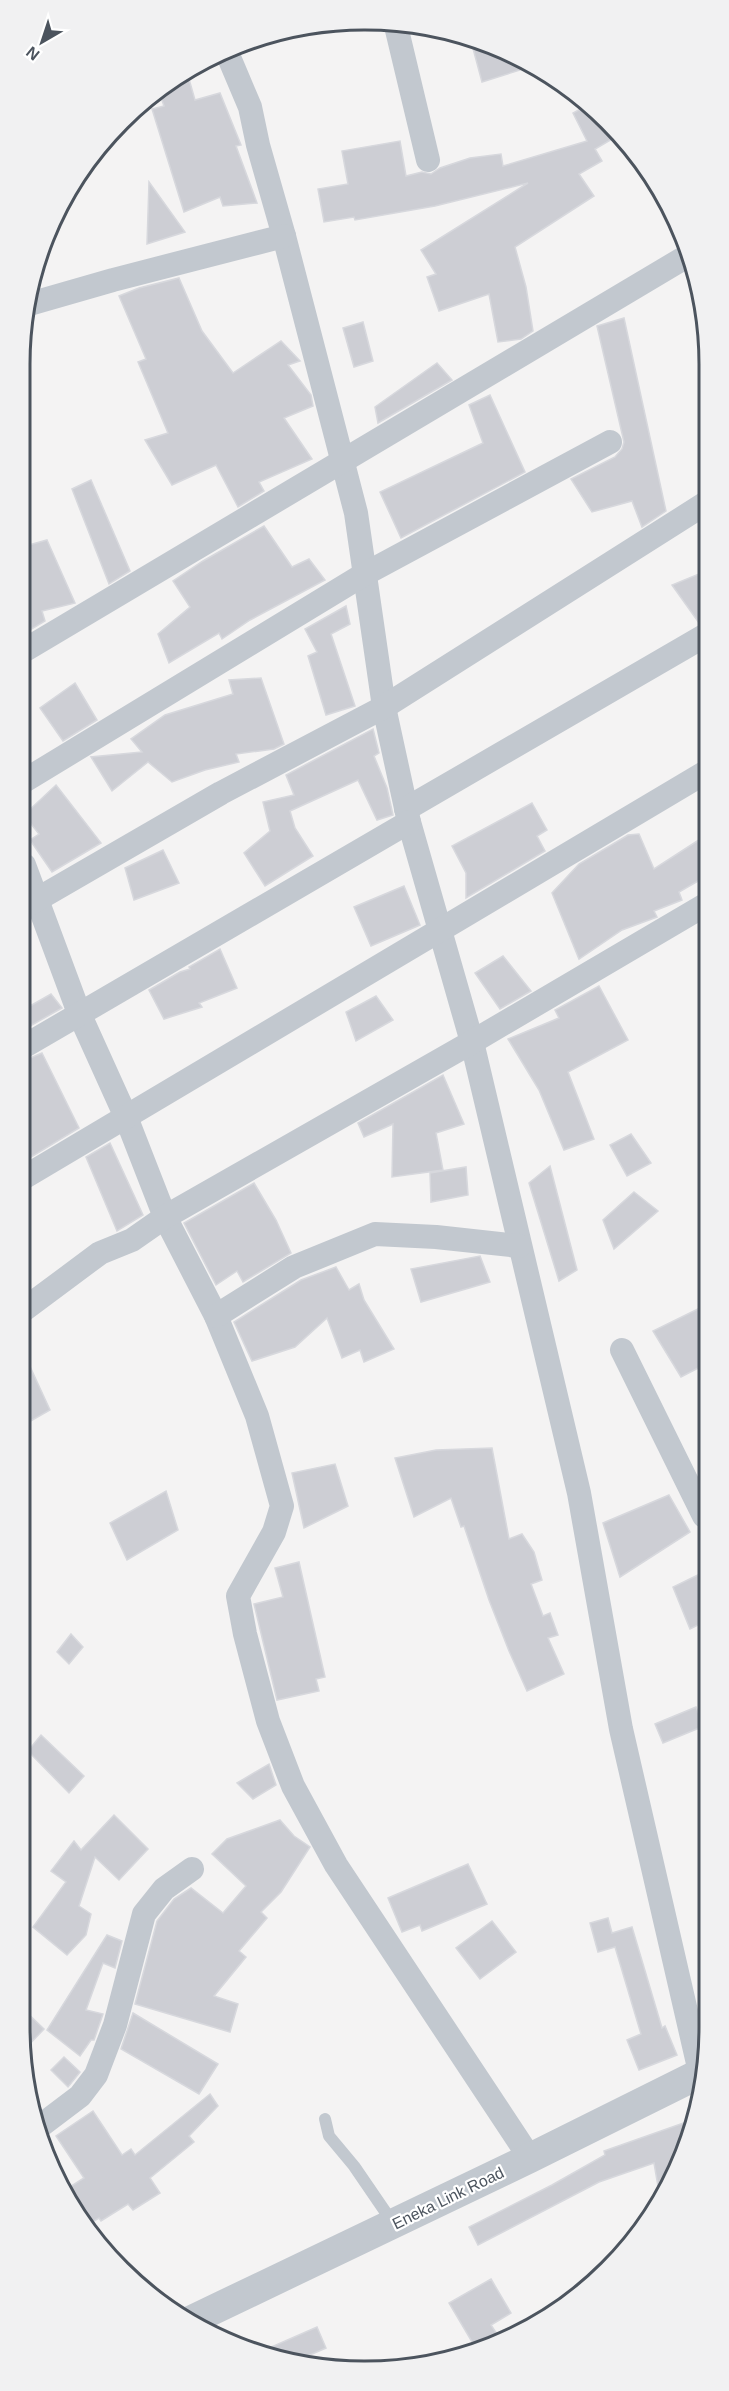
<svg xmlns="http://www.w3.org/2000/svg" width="729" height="2391" viewBox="0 0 729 2391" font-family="Helvetica,sans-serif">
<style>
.building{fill:#cdced4;stroke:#d7d8dd;stroke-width:1.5}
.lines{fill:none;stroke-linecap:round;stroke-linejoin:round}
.service{stroke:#c2c8cf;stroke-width:12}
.minor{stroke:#c2c8cf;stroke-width:24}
.tertiary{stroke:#c2c8cf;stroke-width:30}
.labels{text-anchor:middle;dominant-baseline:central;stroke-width:4.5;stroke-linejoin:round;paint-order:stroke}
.street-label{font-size:16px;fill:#4c545e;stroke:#fff}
.rim{fill:none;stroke:#4c545e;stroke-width:3}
</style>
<rect width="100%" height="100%" fill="#f4f3f3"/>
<!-- building -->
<g class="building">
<path d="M471 41 536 65 482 82Z"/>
<path d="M187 72 195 100 220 93 241 145 236 146 257 203 223 206 220 197 184 212 152 109 164 106 159 92 173 77Z"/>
<path d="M586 106 606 122 614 138 595 149 602 161 579 174 594 196 515 247 526 287 533 331 521 339 498 342 489 294 439 311 427 277 436 274 421 250 528 183 435 206 355 220 354 217 324 222 318 189 348 184 342 151 400 141 406 176 422 172 431 174 440 168 470 158 501 154 503 166 587 141 573 113Z"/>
<path d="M149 182 185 232 147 244Z"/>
<path d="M179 278 202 331 233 373 281 341 300 361 288 365 311 395 313 406 284 418 312 459 259 482 264 491 238 507 216 465 172 485 145 440 168 433 138 362 146 359 119 296 139 288Z"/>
<path d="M624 318 666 511 642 527 632 501 592 512 571 479 615 457 622 449 624 442 597 326Z"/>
<path d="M363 322 373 361 354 367 343 328Z"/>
<path d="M437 363 452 380 378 423 375 407Z"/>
<path d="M490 395 525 472 401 538 380 492 483 443 469 405Z"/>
<path d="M91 480 130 571 109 584 72 489Z"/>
<path d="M264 526 292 567 309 559 325 580 250 620 222 639 219 633 169 663 158 634 190 607 173 581 203 561Z"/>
<path d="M47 540 75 603 42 611 45 621 25 633V546Z"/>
<path d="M706 571V621L699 623 672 585Z"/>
<path d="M346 606 350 624 331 634 355 706 326 715 308 656 317 652 305 629Z"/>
<path d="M261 678 284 744 274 749 236 754 239 762 205 770 172 782 148 762 112 791 91 757 142 752 131 739 165 715 233 694 229 680Z"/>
<path d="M75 683 97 720 63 741 40 708Z"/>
<path d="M373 729 379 753 374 756 387 788 393 815 377 820 358 780 290 811 295 828 313 856 265 886 244 853 270 831 263 802 294 795 286 775Z"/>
<path d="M56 785 101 843 52 872 30 840 39 834 24 815Z"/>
<path d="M532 803 547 830 537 836 545 851 466 898V873L452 846Z"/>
<path d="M639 834 654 869 705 836V877L679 892 682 900 654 911 657 917 622 930 579 959 552 893 579 864 628 835Z"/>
<path d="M163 850 179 883 134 900 125 868Z"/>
<path d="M404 886 420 925 371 946 354 907Z"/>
<path d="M220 949 237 988 199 1003 202 1007 164 1019 149 990 180 972 190 969 189 967Z"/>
<path d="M503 956 531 991 500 1009 475 973Z"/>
<path d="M599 986 628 1040 568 1072 594 1139 564 1150 539 1090 508 1039 559 1018 555 1010Z"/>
<path d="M51 994 62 1008 23 1030V1010Z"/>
<path d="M376 996 393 1020 356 1041 346 1012Z"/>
<path d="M42 1053 79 1128 23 1162V1061Z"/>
<path d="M443 1075 464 1124 436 1133 443 1170 392 1177 393 1124 364 1137 358 1123Z"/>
<path d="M631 1134 651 1163 627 1176 610 1145Z"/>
<path d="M110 1143 143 1215 117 1231 86 1157Z"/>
<path d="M550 1166 577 1270 559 1281 529 1183Z"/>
<path d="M466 1167 468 1195 431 1202 430 1173Z"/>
<path d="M254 1183 276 1220 291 1253 243 1282 237 1271 216 1285 184 1223Z"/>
<path d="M634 1192 658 1211 614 1249 603 1220Z"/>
<path d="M480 1256 490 1282 421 1302 411 1269Z"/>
<path d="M336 1267 349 1290 359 1284 364 1300 394 1349 364 1362 360 1350 342 1358 327 1318 295 1347 252 1361 234 1322 301 1280Z"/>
<path d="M704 1306V1365L681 1377 653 1331Z"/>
<path d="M22 1349 50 1410 22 1426Z"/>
<path d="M492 1448 509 1539 522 1534 534 1552 542 1580 531 1584 543 1616 550 1613 558 1635 548 1638 564 1674 527 1691 509 1651 489 1600 464 1526 461 1527 451 1498 414 1517 395 1458 436 1450Z"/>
<path d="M335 1464 348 1506 304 1528 292 1473Z"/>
<path d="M166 1491 178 1530 127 1560 110 1523Z"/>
<path d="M669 1495 690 1532 620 1577 603 1523Z"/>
<path d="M299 1562 325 1677 316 1679 319 1691 277 1700 254 1604 283 1597 275 1568Z"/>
<path d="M704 1572V1622L690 1629 673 1587Z"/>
<path d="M71 1634 83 1647 69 1664 57 1652Z"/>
<path d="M696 1707 704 1726 663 1743 655 1724Z"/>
<path d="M41 1735 84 1776 69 1793 28 1751Z"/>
<path d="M269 1764 276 1785 253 1799 237 1783Z"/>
<path d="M114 1815 148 1849 119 1880 95 1857 79 1906 91 1914 86 1935 67 1955 33 1927 66 1882 51 1871 74 1841 81 1850Z"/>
<path d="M280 1820 294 1836 310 1847 281 1892 261 1912 267 1918 239 1951 246 1957 214 1996 238 2004 230 2032 135 2004 157 1921 174 1899 191 1888 223 1913 246 1886 212 1854 227 1839Z"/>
<path d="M468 1864 487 1904 422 1931 420 1925 402 1932 388 1898Z"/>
<path d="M608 1918 612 1933 632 1927 662 2028 665 2026 677 2055 639 2070 627 2040 641 2034 615 1947 598 1952 590 1923Z"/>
<path d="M492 1921 516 1952 480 1979 456 1948Z"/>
<path d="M107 1935 122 1941 115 1968 103 1963 86 2010 103 2014 94 2040H91L80 2056 47 2030Z"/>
<path d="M20 2006 44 2029 24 2050 20 2026Z"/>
<path d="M133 2013 218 2064 199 2094 121 2049Z"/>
<path d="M64 2057 80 2072 68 2087 51 2070Z"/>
<path d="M210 2094 218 2106 189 2136 194 2142 150 2178 160 2193 133 2210 128 2204 101 2221 99 2218 87 2225 65 2190 84 2178 56 2136 93 2111 122 2155 131 2149 135 2155Z"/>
<path d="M692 2120 660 2198 654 2163 599 2182 478 2245 469 2227 552 2185 605 2155 604 2151Z"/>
<path d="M491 2279 511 2313 491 2325 497 2334 475 2347 449 2303Z"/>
<path d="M317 2327 326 2348 296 2361 262 2351Z"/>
</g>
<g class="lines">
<!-- service -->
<path class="service" d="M325 2119 329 2136 354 2166 393 2223"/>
<!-- minor -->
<g class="minor">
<path d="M396 26 428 160"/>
<path d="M228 55 250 107 258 145 284 236 356 513 384 707 409 822 472 1042 579 1493 621 1729 703 2085"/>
<path d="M26 305 113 280 284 236"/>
<path d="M25 650 689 255"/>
<path d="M24 781 363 575 610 442"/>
<path d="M406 809 706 635"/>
<path d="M24 865 79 1013 126 1117 165 1217 216 1316 257 1416 282 1506 274 1532 238 1596 245 1634 268 1721 293 1786 336 1865 530 2158"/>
<path d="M24 907 221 793 384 707 706 503"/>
<path d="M23 1047 409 822"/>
<path d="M23 1178 706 772"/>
<path d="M22 1311 100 1253 132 1240 165 1217 472 1042 705 905"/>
<path d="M216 1316 294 1267 375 1234 436 1237 519 1246"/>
<path d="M622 1350 704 1516"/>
<path d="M39 2127 80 2096 96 2075 115 2025 144 1914 164 1889 192 1869"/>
</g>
<!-- tertiary -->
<path class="tertiary" d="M192 2320 530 2158 703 2072"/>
</g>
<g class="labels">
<!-- street labels -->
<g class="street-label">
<text transform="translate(448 2198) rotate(-26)">Eneka Link Road</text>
</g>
</g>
<!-- crop -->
<path d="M0 0H729V2391H0ZM364 30H365A334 334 0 0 1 699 364V2027A334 334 0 0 1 365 2361H364A334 334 0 0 1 30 2027V364A334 334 0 0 1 364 30Z" fill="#f1f1f2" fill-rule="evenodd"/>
<path class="rim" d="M364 30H365A334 334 0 0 1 699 364V2027A334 334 0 0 1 365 2361H364A334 334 0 0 1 30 2027V364A334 334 0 0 1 364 30Z"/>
<!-- north arrow -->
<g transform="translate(42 42) rotate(219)" stroke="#ffffff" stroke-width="4.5" paint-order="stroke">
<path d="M0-4.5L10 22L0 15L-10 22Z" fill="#4c545e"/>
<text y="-9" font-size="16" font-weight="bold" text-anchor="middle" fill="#4c545e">N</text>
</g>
</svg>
